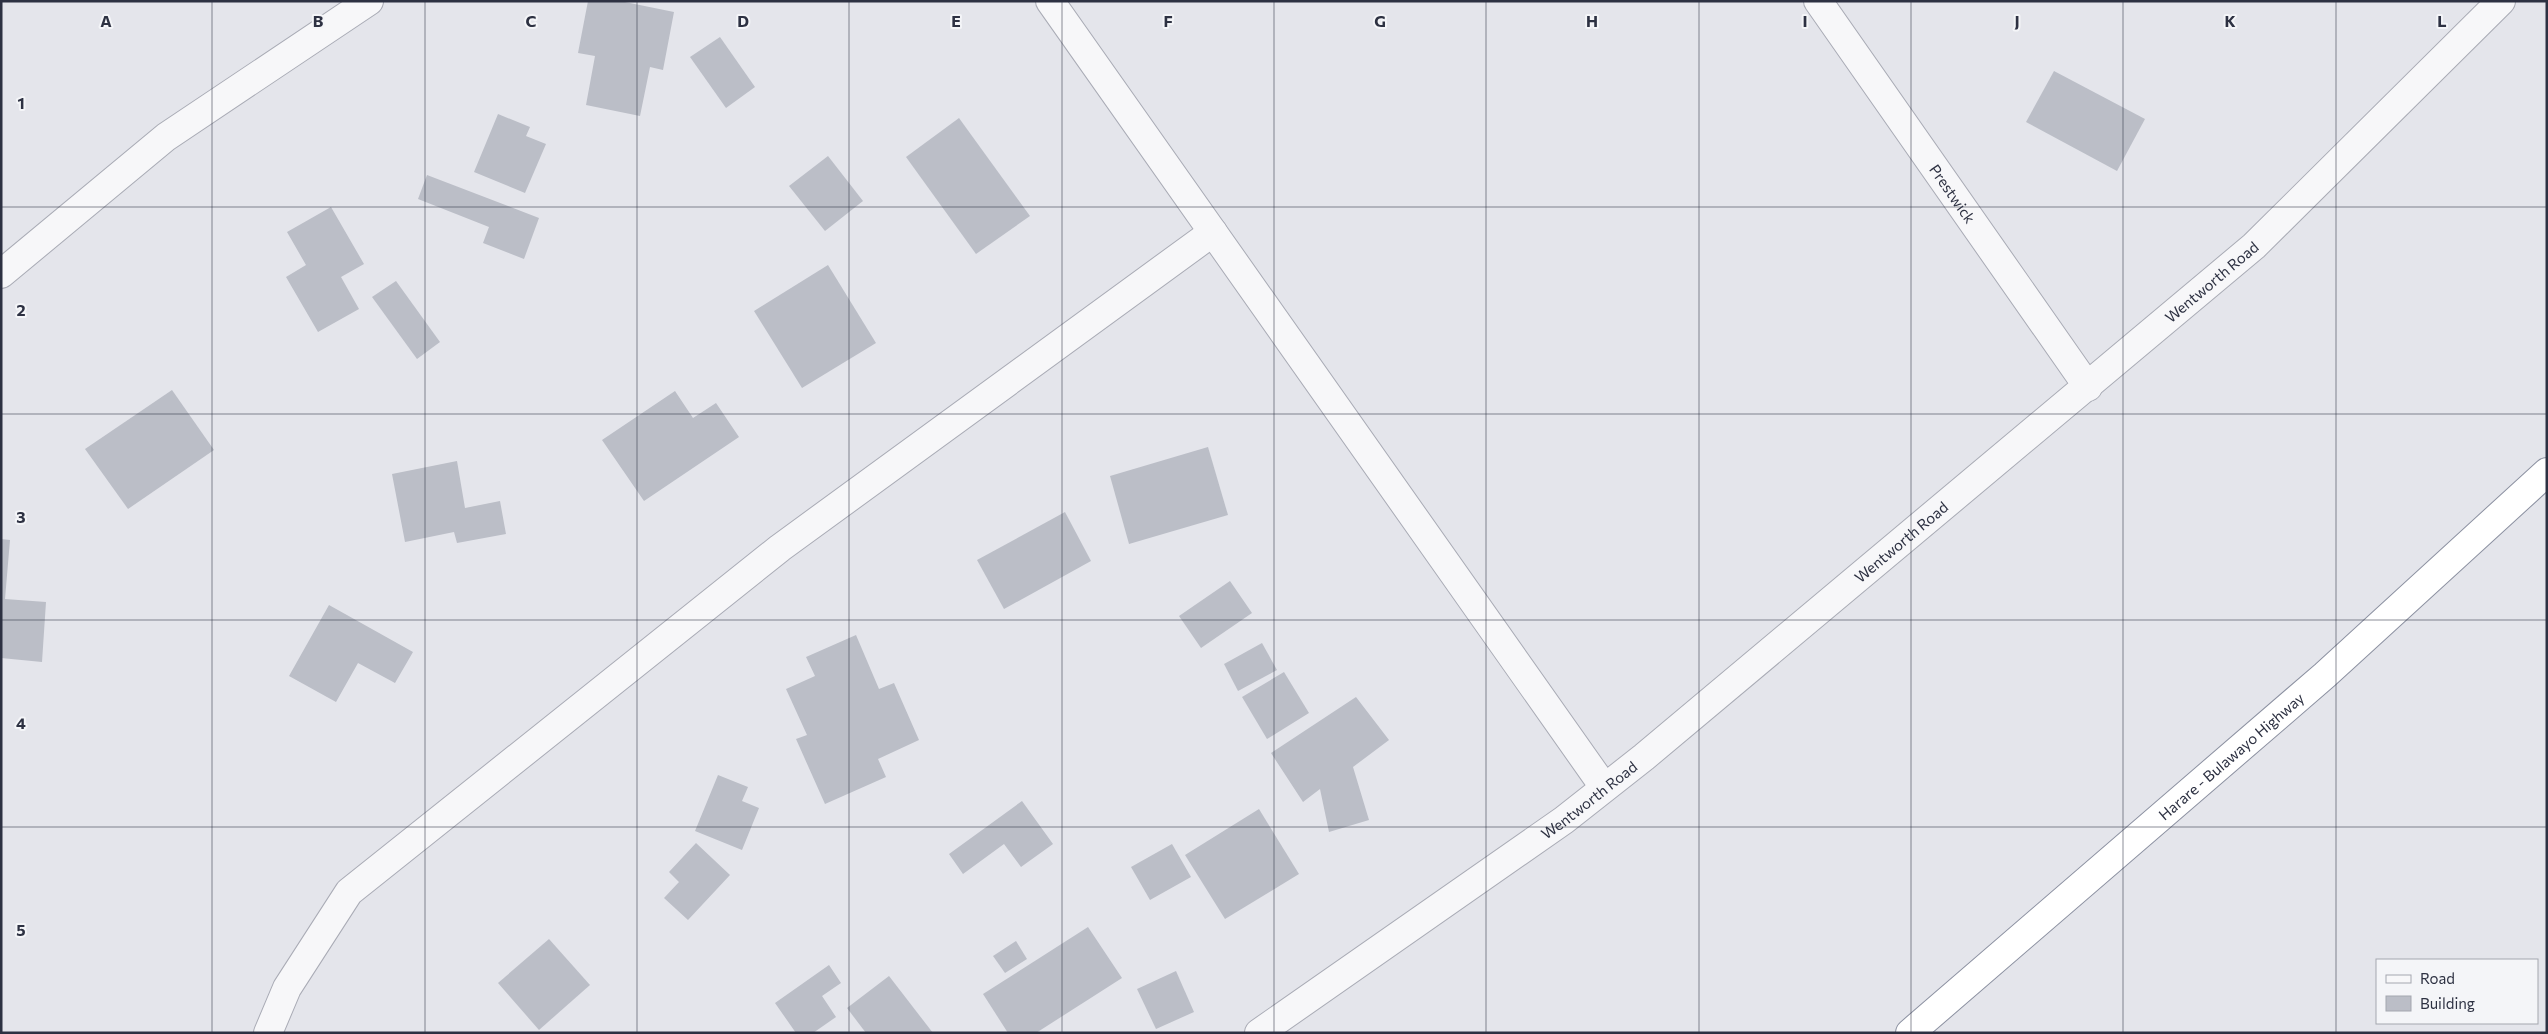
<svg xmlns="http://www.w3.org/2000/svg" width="2548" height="1034" viewBox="0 0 2548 1034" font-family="Commissioner,sans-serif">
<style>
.building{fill:#bbbec7}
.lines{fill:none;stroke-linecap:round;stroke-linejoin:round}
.minor-casing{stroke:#a9abb5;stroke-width:30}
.trunk-casing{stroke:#8c91a1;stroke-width:30}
.minor{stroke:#f7f7f9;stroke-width:28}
.trunk{stroke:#fff;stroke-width:28}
.grid{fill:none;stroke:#2d3142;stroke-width:1;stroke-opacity:0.55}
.labels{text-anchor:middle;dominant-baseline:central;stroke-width:4;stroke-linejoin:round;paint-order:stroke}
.street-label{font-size:15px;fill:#2d3142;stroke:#f4f5f8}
.grid-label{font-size:16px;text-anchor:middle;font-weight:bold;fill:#2d3142;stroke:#f4f5f8;stroke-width:4;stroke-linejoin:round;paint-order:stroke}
</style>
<rect width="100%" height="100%" fill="#e4e5eb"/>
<!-- building -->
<g class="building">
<path d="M588 1H620L674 12 663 70 650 67 640 116 586 105 595 56 578 53Z"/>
<path d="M720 37 755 87 726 108 690 57Z"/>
<path d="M2054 71 2145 119 2117 171 2026 122Z"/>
<path d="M498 114 530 127 526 136 546 144 525 193 474 172Z"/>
<path d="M959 118 1030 216 976 254 906 157Z"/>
<path d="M828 156 863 201 825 231 789 186Z"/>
<path d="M427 175 539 218 524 259 483 243 489 227 418 199Z"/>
<path d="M331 207 364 264 341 277 359 309 318 332 286 277 306 265 287 232Z"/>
<path d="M828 265 876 343 802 388 754 311Z"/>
<path d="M396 281 440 342 417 359 372 297Z"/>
<path d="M172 390 214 450 128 509 85 449Z"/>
<path d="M675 391 693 418 716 403 739 437 644 501 602 440Z"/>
<path d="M1208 447 1228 515 1129 544 1110 476Z"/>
<path d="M457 461 465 508 500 501 506 534 457 543 454 532 405 542 392 474Z"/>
<path d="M1065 512 1091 561 1004 609 977 560Z"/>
<path d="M1 539 10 540 5 599 46 602 42 662 1 658Z"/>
<path d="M1230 581 1252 613 1201 648 1179 616Z"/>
<path d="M329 605 413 652 395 683 358 663 336 702 289 676Z"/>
<path d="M856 635 879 689 894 683 919 740 878 759 886 777 825 804 796 739 807 735 786 689 815 676 806 657Z"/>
<path d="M1262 643 1277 670 1238 691 1224 664Z"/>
<path d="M1284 672 1309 713 1267 739 1242 697Z"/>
<path d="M1356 697 1389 740 1353 767 1369 820 1329 832 1320 789 1303 802 1271 753Z"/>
<path d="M718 775 748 787 742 801 759 808 742 850 695 831Z"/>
<path d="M1022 801 1053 844 1021 867 1004 844 963 874 949 854Z"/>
<path d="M1259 809 1299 874 1225 919 1185 855Z"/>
<path d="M696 843 730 875 688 920 664 898 679 882 669 872Z"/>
<path d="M1172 844 1191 877 1150 900 1131 867Z"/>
<path d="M1088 927 1122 978 1036 1033H1008L983 994Z"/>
<path d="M549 939 590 985 539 1030 498 983Z"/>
<path d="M1016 941 1027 959 1005 973 993 956Z"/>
<path d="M829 965 841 983 822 996 836 1017 813 1033H796L775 1003Z"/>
<path d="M1176 971 1194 1012 1156 1029 1137 989Z"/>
<path d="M889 976 933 1033H866L847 1008Z"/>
</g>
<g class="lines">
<defs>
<g id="minor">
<path d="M1050 1 1604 787"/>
<path id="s1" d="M1818 1 2088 387"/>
<path d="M1 274 166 137 369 1"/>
<path d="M268 1033 287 988 349 892 780 548 1213 232"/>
<path id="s2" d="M1259 1033 1564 820 1644 757 2254 246 2501 1"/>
</g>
<g id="trunk">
<path id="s3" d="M1910 1033 2325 675 2547 472"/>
</g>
</defs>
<!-- minor casing -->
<use href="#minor" class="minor-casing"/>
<!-- trunk casing -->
<use href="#trunk" class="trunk-casing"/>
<!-- minor -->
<use href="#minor" class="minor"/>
<!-- trunk -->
<use href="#trunk" class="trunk"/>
</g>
<!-- grid -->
<path class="grid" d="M212 1V1033M425 1V1033M637 1V1033M849 1V1033M1062 1V1033M1274 1V1033M1486 1V1033M1699 1V1033M1911 1V1033M2123 1V1033M2336 1V1033M1 207H2547M1 414H2547M1 620H2547M1 827H2547"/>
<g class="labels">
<!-- street labels -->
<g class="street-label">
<text stroke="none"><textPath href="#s1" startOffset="235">Prestwick</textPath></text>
<text stroke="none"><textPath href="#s2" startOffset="1214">Wentworth Road</textPath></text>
<text stroke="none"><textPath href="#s2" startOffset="809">Wentworth Road</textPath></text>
<text stroke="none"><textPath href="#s3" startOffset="424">Harare - Bulawayo Highway</textPath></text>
<text stroke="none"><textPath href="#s2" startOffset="404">Wentworth Road</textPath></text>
</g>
</g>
<g class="grid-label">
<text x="106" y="27">A</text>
<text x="318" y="27">B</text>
<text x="531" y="27">C</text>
<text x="743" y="27">D</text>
<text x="956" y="27">E</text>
<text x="1168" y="27">F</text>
<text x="1380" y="27">G</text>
<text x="1592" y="27">H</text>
<text x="1805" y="27">I</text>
<text x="2017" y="27">J</text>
<text x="2230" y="27">K</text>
<text x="2442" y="27">L</text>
<text x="21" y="109">1</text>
<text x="21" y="316">2</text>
<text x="21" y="523">3</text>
<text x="21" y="729">4</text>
<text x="21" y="936">5</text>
</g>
<!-- border -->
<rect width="2548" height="1034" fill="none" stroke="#2d3142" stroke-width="5"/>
<!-- legend -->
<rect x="2376" y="959" width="162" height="65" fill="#f4f5f8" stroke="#a4a7af"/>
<rect x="2386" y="975" width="25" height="8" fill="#f7f7f9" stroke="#a4a7af"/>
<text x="2420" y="984" font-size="15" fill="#2d3142">Road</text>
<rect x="2386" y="996" width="25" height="15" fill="#bbbec7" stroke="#a4a7af"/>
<text x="2420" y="1009" font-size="15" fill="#2d3142">Building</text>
</svg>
